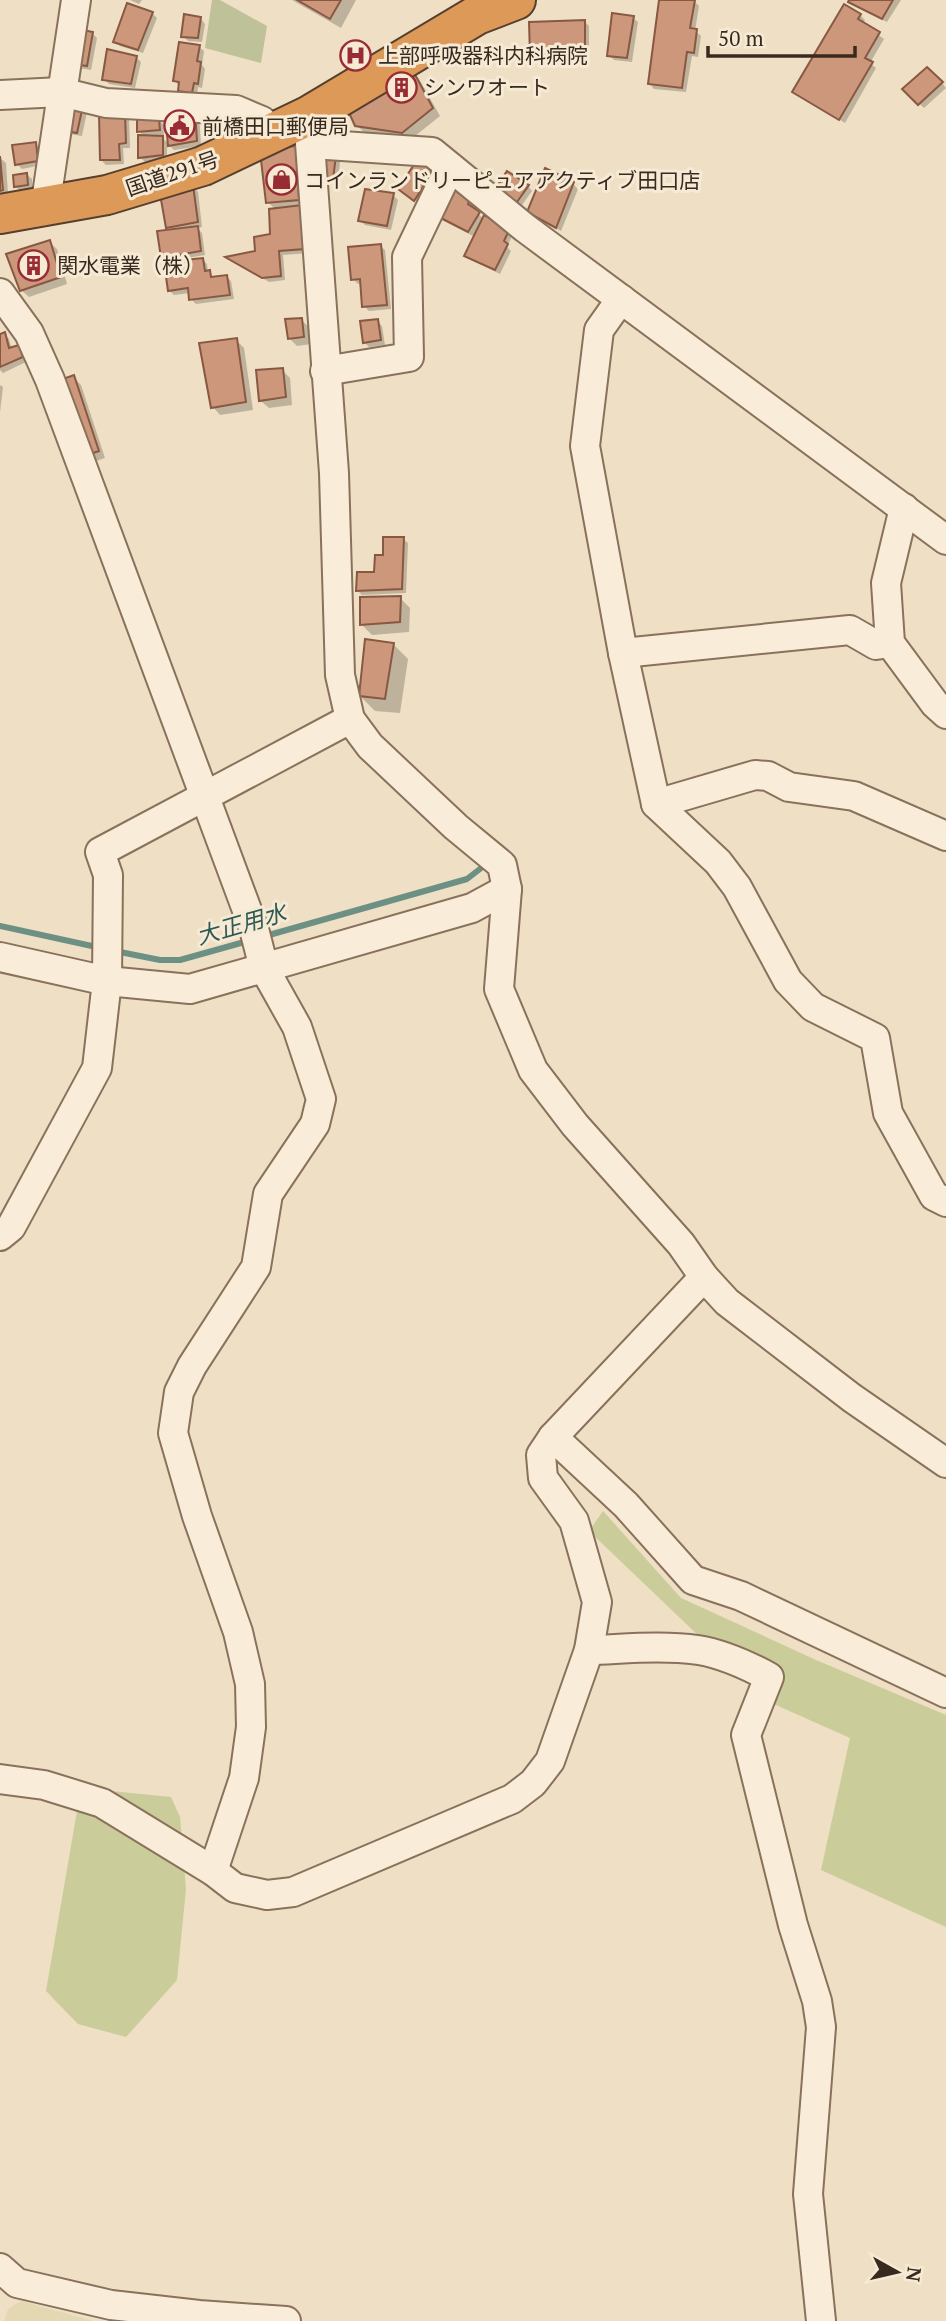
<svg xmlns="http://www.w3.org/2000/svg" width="946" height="2321" viewBox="0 0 946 2321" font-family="'PT Serif','Noto Sans JP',serif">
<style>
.farmland{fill:#e4d8b3}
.green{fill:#cacc99}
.cemetery{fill:#bfc198}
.shadow{fill:#0003}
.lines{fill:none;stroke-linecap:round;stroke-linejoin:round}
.stream{stroke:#6d9085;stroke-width:6}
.building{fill:#cc977b;stroke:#885841;stroke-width:2}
.minor-casing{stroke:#89715b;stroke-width:32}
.highway-casing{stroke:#573f2f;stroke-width:42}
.minor{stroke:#f9edd9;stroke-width:28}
.highway{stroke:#dc9957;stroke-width:38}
.labels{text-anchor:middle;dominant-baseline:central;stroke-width:6;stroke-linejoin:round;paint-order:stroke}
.poi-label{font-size:21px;fill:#392a1f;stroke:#f6ead5;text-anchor:start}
.street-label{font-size:21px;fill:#392a1f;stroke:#f6ead5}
.water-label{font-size:23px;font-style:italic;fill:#2e5953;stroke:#f6ead5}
</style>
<rect width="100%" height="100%" fill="#eedfc5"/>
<!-- farmland -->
<path class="farmland" d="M21 2301 93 2321H4L8 2309Z"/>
<!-- green -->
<g class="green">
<path d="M603 1511 681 1598 816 1660 946 1715V1927L821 1870 850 1738 767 1701 589 1531Z"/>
<path d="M81 1788 171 1797 180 1817 186 1889 177 1980 126 2037 78 2024 46 1991Z"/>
</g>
<!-- cemetery -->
<path class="cemetery" d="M212 0H220L267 26 261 63 205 48Z"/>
<!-- shadow -->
<g class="shadow">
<path d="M130 0H142L139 4Z"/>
<path d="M292 0H356L341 28Z"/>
<path d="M661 0 694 1 699 6 695 31 701 36 698 57 692 56 686 92 654 89 650 84Z"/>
<path d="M851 0H901L887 22 855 6Z"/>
<path d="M845 6 860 15 865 20 863 24 884 39 870 63 876 68 845 123 795 92Z"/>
<path d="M152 13 157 18 143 53 120 46 115 41Z"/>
<path d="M633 18 638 22 632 62 614 60 609 55Z"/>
<path d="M201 19 205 24 202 42 188 41 183 36Z"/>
<path d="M584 21 589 26V55L536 59 531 54Z"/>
<path d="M92 33 97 38 91 70 73 67Z"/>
<path d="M199 47 204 51 202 65 205 69 202 88 198 87 197 97 184 95 175 80Z"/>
<path d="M136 57 141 62 135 88 109 84 104 79Z"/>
<path d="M411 71 419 79 440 116 410 140 365 133 356 125Z"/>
<path d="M942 83 946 88 924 108 904 89Z"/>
<path d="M83 102 88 107 82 136 62 133Z"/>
<path d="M125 115 129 119 130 148H123L124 164 106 165 101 160Z"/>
<path d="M199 115 201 146 174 150 167 143V159L145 162 140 157 145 137 139 131 158 119 163 124 164 135H159L170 145Z"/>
<path d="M35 144 40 149 42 165 22 169 17 164Z"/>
<path d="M295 148 303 155 309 253 283 255 285 280 269 282 229 258 256 253 272 235 276 210 268 202Z"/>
<path d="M335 157 340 162 338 183 322 181Z"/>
<path d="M0 158 6 163 8 195 0 196Z"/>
<path d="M433 172 420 204 405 194Z"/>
<path d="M27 175 32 179V189L20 191 15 186Z"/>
<path d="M573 184 578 189 561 231 529 212Z"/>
<path d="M449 186 475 203 472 209 484 219 513 234 507 247 511 251 500 274 471 260 466 255 475 237 438 218Z"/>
<path d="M528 186 532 191 522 205 503 192Z"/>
<path d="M193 187 198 192 202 227 197 228 202 233 205 255 187 258V261L202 259 207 264 208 272 214 278 226 276 231 281 234 299 196 304 191 299 190 293 174 295 169 290V263L162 257 172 231 168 227Z"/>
<path d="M393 195 398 200 391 230 365 225 360 220Z"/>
<path d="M49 242 57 249 67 284 29 297 21 290Z"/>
<path d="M380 246 385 250 391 309 369 311 364 306 362 283 358 284 353 279Z"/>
<path d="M301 320 309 327 311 344 297 346 289 338Z"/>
<path d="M377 321 382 326 385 345 369 347 364 342Z"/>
<path d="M5 334 9 339 12 349 18 347 23 351 26 362 3 373 0 370V336Z"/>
<path d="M236 340 244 348 253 410 220 415 213 407Z"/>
<path d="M282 370 290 378 292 405 269 408 261 401Z"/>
<path d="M73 377 81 385 105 458 93 462Z"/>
<path d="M0 385 3 387 0 412Z"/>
<path d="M403 539 408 543 406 593 362 595 357 590 376 574 385 557Z"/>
<path d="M400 598 410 608 409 632 372 635 362 625Z"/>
<path d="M393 644 408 659 400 713 375 711 360 696Z"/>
</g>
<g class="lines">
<!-- stream -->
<g class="stream">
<path d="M0 926 101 948"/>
<path d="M262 937 467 879 485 865"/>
<path d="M115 951 160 960H180L248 941"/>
</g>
</g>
<!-- building -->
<g class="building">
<path d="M297 0H341L330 19Z"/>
<path d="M659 0H695L690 28 697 29 694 53 687 52 682 88 648 84Z"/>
<path d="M849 0H893L882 19 848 2Z"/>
<path d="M127 3 153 12 138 50 113 42Z"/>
<path d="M844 4 861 14 858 19 880 32 865 58 873 62 839 120 792 92Z"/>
<path d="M612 13 634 16 627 58 607 56Z"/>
<path d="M184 14 201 17 198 38 181 37Z"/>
<path d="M585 20V51L530 55 529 22Z"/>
<path d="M73 28 93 32 87 66 66 63Z"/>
<path d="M179 42 200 45 197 61 201 62 198 84 194 83 192 93 178 91 179 82 173 81Z"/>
<path d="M107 49 137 56 131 84 102 80Z"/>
<path d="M927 67 943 82 918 105 902 89Z"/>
<path d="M412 69 433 108 402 133 355 126 346 106Z"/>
<path d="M61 96 84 101 77 133 55 129Z"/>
<path d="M195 109 197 141 168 146 165 111Z"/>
<path d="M125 113 126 143 119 144 120 160H100L99 114Z"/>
<path d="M159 118 160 130 137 132V119Z"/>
<path d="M138 135 163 136V155L138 158Z"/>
<path d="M36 142 38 161 15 165 12 145Z"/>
<path d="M296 146 299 200 266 203 261 160 272 148Z"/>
<path d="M317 154 336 156 333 179 316 177Z"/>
<path d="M0 156 3 190 0 191Z"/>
<path d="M417 160 434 170 414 201 398 189Z"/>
<path d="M545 168 574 182 556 228 527 212Z"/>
<path d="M507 171 529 185 517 202 496 188Z"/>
<path d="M27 173 28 185 14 187 13 175Z"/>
<path d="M449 183 471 196 468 204 480 212 468 232 431 213Z"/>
<path d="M193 185 198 222 166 228 160 194Z"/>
<path d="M365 189 394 193 387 226 358 221Z"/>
<path d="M302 205 305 249 279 251 281 276 262 278 225 257 255 251 254 237 270 234 269 209Z"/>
<path d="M484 215 510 228 504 241 508 244 495 270 464 256Z"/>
<path d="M198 226 201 251 161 258 157 231Z"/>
<path d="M50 240 61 277 20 291 6 254Z"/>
<path d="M381 244 387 305 362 307 360 279 351 280 348 247Z"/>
<path d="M203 258 205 271 210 270 211 277 227 275 230 295 189 300 188 288 168 291 164 262Z"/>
<path d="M302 318 304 337 288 339 285 319Z"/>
<path d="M378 319 381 340 363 343 360 321Z"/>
<path d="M5 332 9 348 19 345 23 357 0 367V334Z"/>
<path d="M237 338 246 402 211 408 199 343Z"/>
<path d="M283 368 286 397 259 401 256 370Z"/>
<path d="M74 375 99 451 84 456 57 381Z"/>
<path d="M383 537H404L402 589 356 591 357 572H374L375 555H383Z"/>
<path d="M401 596 400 622 360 625V597Z"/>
<path d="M365 639 394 643 385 699 359 696Z"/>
</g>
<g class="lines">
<defs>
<g id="minor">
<path d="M0 95 61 92 106 103 236 110 262 121 274 133"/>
<path d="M308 116 334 473 340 675 350 719 370 746 456 827 502 865 507 889 499 989 533 1070 575 1125 681 1244 704 1277 727 1302 852 1398 946 1463"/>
<path d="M312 144 432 152 525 228 946 540"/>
<path d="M45 208 76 0"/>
<path d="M0 293 29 333 50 380 254 929 264 968 297 1027 321 1099 315 1124 268 1194 256 1267 192 1366 179 1392 173 1433 197 1516 238 1632 250 1684 251 1727 244 1778 213 1871"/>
<path d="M621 299 599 330 585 446 623 653 656 804 718 862 737 887 788 981 813 1007 875 1038 888 1113 934 1196 946 1202"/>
<path d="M325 371 409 357 407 257 450 167"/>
<path d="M904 508 886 583 890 643 935 704 946 714"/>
<path d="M623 653 850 630 876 645 890 643"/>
<path d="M656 804 755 775 768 776 789 787 854 796 946 836"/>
<path d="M0 957 107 981 190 989 472 908 507 889"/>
<path d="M0 1236 11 1227 97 1068 107 981 108 875 100 852 350 719"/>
<path d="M553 1437 626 1505 693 1580 741 1596 946 1693"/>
<path d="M589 1650C624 1649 662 1645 698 1650 723 1654 747 1665 769 1677L746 1735 793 1925 817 2001 821 2027 808 2194 821 2321"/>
<path d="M0 1779 44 1785 102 1803 213 1871 235 1888 267 1895 293 1892 512 1799 533 1783 550 1761 589 1650 597 1602 574 1521 543 1478 541 1455 553 1437 704 1277"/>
<path d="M0 2268 17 2283 111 2305 199 2315 286 2321"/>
</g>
<path id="highway" d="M0 214 107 195 203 166 308 116 477 15 516 0"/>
</defs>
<!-- minor casing -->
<use href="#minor" class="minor-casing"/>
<!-- highway casing -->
<use href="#highway" class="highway-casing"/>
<!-- minor -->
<use href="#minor" class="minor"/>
<!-- highway -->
<use href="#highway" class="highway"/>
</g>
<!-- icons -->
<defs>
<symbol id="hospital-ring" viewBox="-11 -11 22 22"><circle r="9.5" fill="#f6ead5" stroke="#982b33" stroke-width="1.5"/><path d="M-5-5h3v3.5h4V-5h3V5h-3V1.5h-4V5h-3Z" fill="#982b33"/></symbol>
<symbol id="building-ring" viewBox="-11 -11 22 22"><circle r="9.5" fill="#f6ead5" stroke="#982b33" stroke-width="1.5"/><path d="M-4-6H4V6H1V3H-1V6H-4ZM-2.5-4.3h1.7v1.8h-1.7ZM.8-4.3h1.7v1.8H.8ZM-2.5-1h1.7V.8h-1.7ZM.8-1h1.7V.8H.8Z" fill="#982b33"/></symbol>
<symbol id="civic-ring" viewBox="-11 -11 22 22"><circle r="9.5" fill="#f6ead5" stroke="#982b33" stroke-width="1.5"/><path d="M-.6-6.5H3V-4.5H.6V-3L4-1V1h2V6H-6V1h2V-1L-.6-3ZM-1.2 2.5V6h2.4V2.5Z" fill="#982b33"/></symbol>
<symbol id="shop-ring" viewBox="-11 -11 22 22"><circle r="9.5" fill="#f6ead5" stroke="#982b33" stroke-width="1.5"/><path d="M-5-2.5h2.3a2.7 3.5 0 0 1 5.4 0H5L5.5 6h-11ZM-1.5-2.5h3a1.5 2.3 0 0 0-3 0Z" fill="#982b33"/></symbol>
</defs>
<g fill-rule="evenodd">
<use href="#hospital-ring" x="338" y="38" width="35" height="35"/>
<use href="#building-ring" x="384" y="70" width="35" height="35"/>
<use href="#civic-ring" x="162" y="108" width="35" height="35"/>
<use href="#shop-ring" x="264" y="162" width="35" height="35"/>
<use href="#building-ring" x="16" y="248" width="35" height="35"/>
</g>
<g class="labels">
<!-- poi labels -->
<g class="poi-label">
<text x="378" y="55">上部呼吸器科内科病院</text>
<text x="424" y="87">シンワオート</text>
<text x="202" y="126">前橋田口郵便局</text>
<text x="304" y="180">コインランドリーピュアアクティブ田口店</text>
<text x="57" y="265">関水電業（株）</text>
</g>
<!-- street labels -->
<g class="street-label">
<text transform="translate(172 173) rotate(-19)">国道291号</text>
</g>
<!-- water labels -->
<g class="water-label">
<text transform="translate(241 924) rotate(-16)">大正用水</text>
</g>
</g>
<!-- north arrow -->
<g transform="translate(897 2272) rotate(98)" stroke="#f6ead5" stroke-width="5" paint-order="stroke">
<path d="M0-5L12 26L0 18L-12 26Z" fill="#392a1f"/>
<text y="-10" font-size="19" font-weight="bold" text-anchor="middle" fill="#392a1f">N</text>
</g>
<!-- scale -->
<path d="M708 46v10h147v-10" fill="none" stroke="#392a1f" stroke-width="3.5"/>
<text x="718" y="46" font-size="21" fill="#392a1f" stroke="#f6ead5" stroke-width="5" paint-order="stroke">50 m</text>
</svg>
